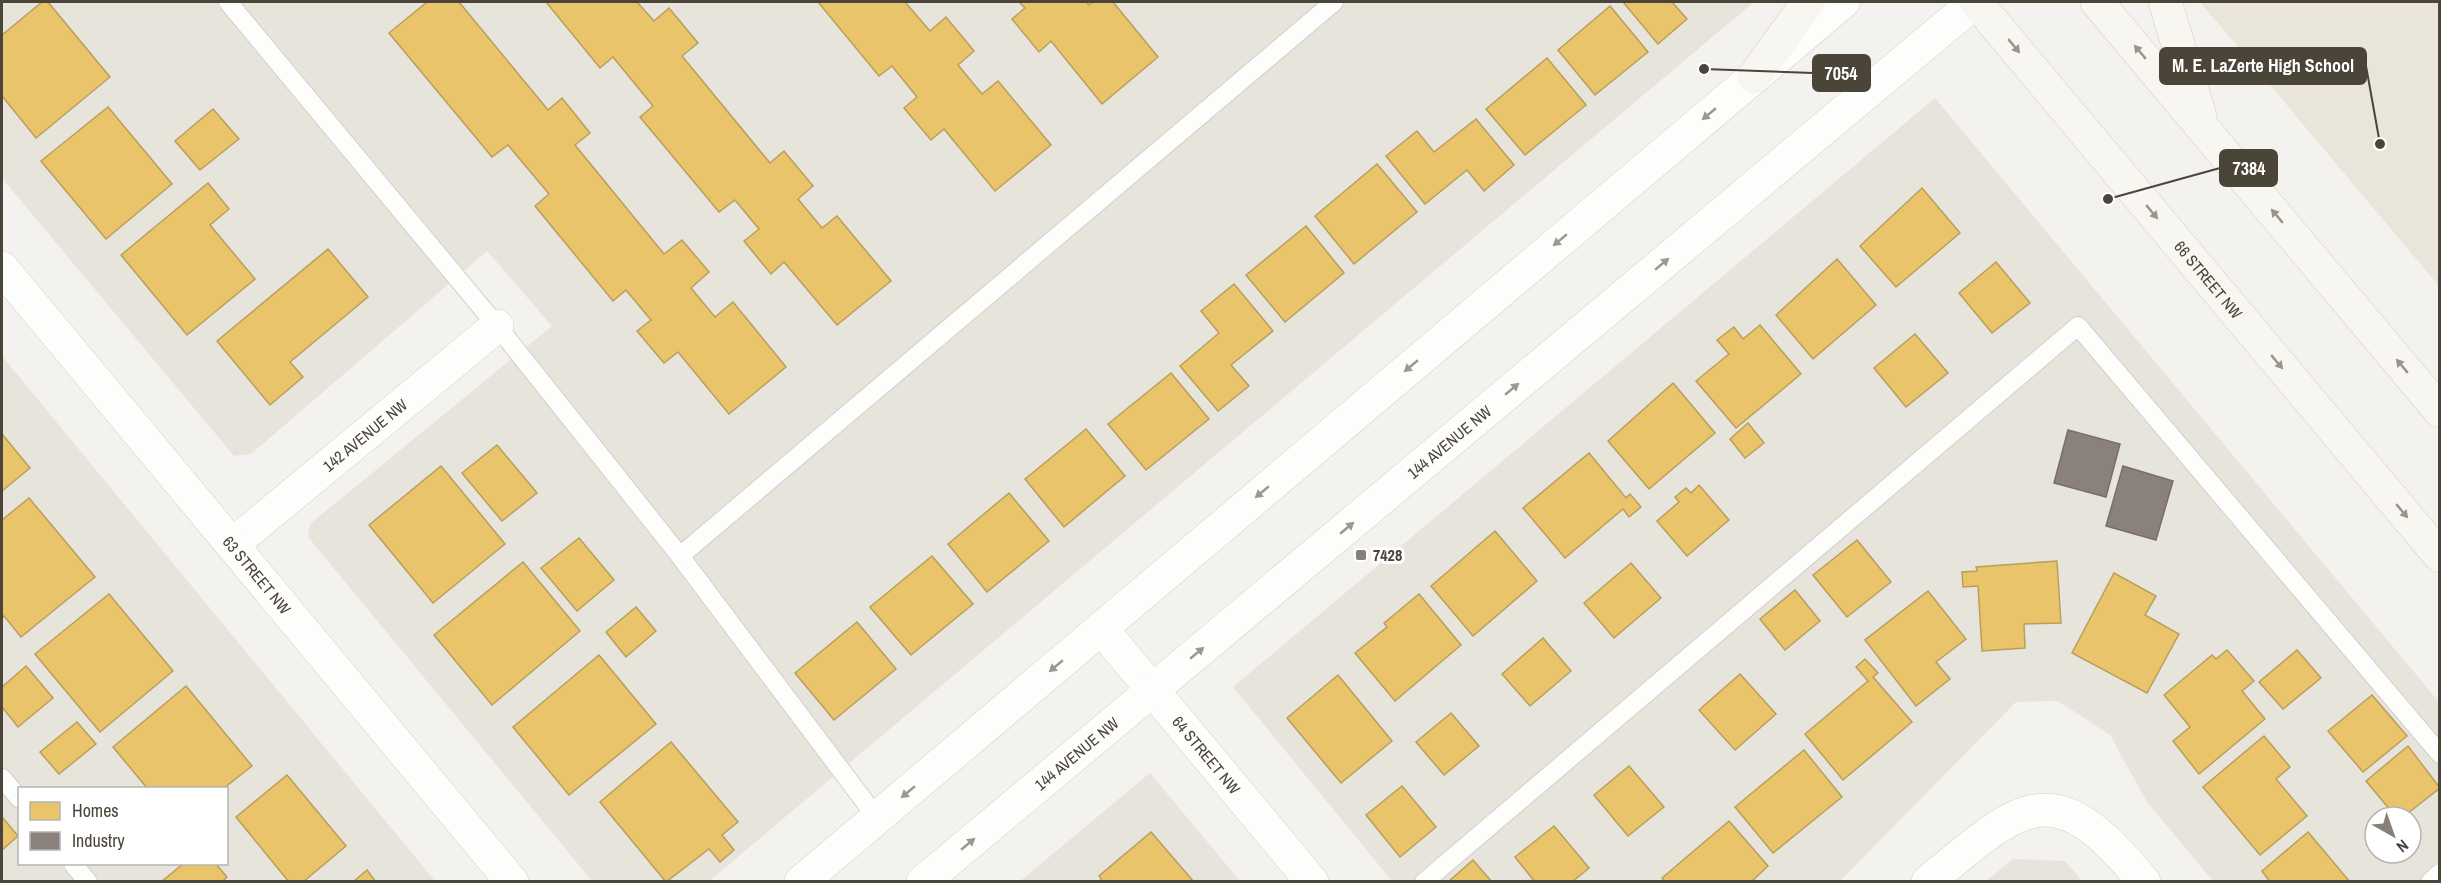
<svg xmlns="http://www.w3.org/2000/svg" width="2441" height="883" viewBox="0 0 2441 883" font-family="'Archivo Narrow',sans-serif">
<style>
.residential{fill:#e7e4dc;fill-rule:evenodd}
.education{fill:#eae5da}
.homes{fill:#e9c46a;stroke:#ba9e5b;stroke-width:1.5}
.industry{fill:#8a817c;stroke:#776f68;stroke-width:1.5}
.lines{fill:none;stroke-linecap:round;stroke-linejoin:round}
.service-casing{stroke:#d2d0cb;stroke-width:20}
.minor-casing{stroke:#d2d0cb;stroke-width:34}
.tertiary-casing{stroke:#d2d0cb;stroke-width:34}
.secondary-casing{stroke:#d3cfc5;stroke-width:34}
.service{stroke:#fdfdfc;stroke-width:18}
.minor{stroke:#fdfdfc;stroke-width:33}
.tertiary{stroke:#fdfdfc;stroke-width:33}
.secondary{stroke:#f7f6f1;stroke-width:33}
.oneway{fill:#98948c}
.oneway2{fill:#9b9791}
.poi-dot{fill:#868178;stroke:#fff;stroke-width:2}
.labels{text-anchor:middle;dominant-baseline:central;stroke-width:6;stroke-linejoin:round;paint-order:stroke}
.street-label{font-size:16px;fill:#4b4439;stroke:#fff}
.poi-label{font-size:16px;font-weight:bold;fill:#4b4439;stroke:#fff;text-anchor:start}
.leader{fill:none;stroke:#4b4439;stroke-width:2}
.callout-dot{fill:#4b4439;stroke:#fff;stroke-width:2}
.callout{fill:#4b4439;stroke:#4b4439;stroke-width:2}
.callout-label{font-size:18px;text-anchor:middle;font-weight:bold;fill:#fff}
</style>
<rect width="100%" height="100%" fill="#f4f2ee"/>
<!-- residential -->
<g class="residential">
<path d="M2 2H1754L708 882 592 881 308 537 310 524 552 326 487 251 251 454 234 456 2 178Z"/>
<path d="M1935 98 2439 702V881H2213L2147 802 2110 735 2058 701 2016 702 1840 881H1392L1233 687ZM2375 817H2411V853H2375Z"/>
<path d="M2 356 435 881H2ZM20 788H226V864H20Z"/>
<path d="M1150 773 1240 881 1019 882Z"/>
<path d="M2013 859 2065 861 2082 881H1986Z"/>
</g>
<!-- education -->
<path class="education" d="M2200 2H2439V286Z"/>
<!-- homes -->
<g class="homes">
<path d="M42 2H48L110 77 36 138 2 96V35Z"/>
<path d="M427 2H459L548 110 562 98 590 133 575 145 664 254 682 240 709 272 691 288 715 317 733 302 786 367 729 414 678 352 664 363 637 331 651 320 626 290 613 301 535 206 549 194 508 145 492 157 389 33Z"/>
<path d="M546 2H637L654 21 669 8 698 43 682 56 770 163 784 151 813 186 798 199 822 228 837 216 891 281 837 325 784 262 771 274 744 241 759 229 735 200 719 212 640 117 653 106 613 57 600 68Z"/>
<path d="M818 2H905L930 31 946 17 974 51 958 65 982 94 998 81 1051 145 995 191 944 129 931 140 904 108 917 97 892 66 879 76Z"/>
<path d="M1019 2H1086L1089 5 1093 2H1113L1158 57 1102 104 1051 41 1039 52 1012 19 1025 8Z"/>
<path d="M1623 2H1672L1687 19 1658 44Z"/>
<path d="M1610 6 1648 52 1595 95 1558 50Z"/>
<path d="M1547 58 1586 105 1525 155 1486 109Z"/>
<path d="M108 107 172 184 106 239 41 161Z"/>
<path d="M213 109 239 139 200 170 175 141Z"/>
<path d="M1476 119 1514 165 1484 191 1467 170 1425 204 1386 156 1417 131 1434 152Z"/>
<path d="M1377 164 1417 212 1354 264 1315 216Z"/>
<path d="M208 183 229 209 210 225 255 279 187 335 121 255Z"/>
<path d="M1922 188 1960 233 1896 287 1860 246Z"/>
<path d="M1306 226 1344 273 1285 322 1246 275Z"/>
<path d="M328 249 368 297 290 362 303 377 270 405 217 341Z"/>
<path d="M1837 259 1876 305 1813 359 1776 315Z"/>
<path d="M1996 262 2030 303 1992 333 1959 293Z"/>
<path d="M1234 284 1273 331 1231 365 1249 386 1218 411 1180 366 1219 333 1201 311Z"/>
<path d="M1760 325 1801 374 1736 428 1696 381 1729 354 1717 340 1734 327 1743 339Z"/>
<path d="M1915 334 1948 373 1906 407 1874 368Z"/>
<path d="M1171 373 1209 419 1146 470 1108 424Z"/>
<path d="M1673 383 1715 433 1649 489 1608 441Z"/>
<path d="M1748 423 1764 443 1745 458 1730 439Z"/>
<path d="M1086 429 1125 476 1064 527 1025 479Z"/>
<path d="M2 434 30 468 2 491Z"/>
<path d="M497 445 537 493 502 521 462 473Z"/>
<path d="M1589 453 1626 498 1630 494 1641 507 1629 517 1623 509 1565 558 1523 508Z"/>
<path d="M441 466 505 544 433 603 369 525Z"/>
<path d="M1699 485 1729 520 1687 556 1657 521 1679 502 1675 497 1686 488 1691 493Z"/>
<path d="M1009 493 1049 541 987 592 948 544Z"/>
<path d="M29 498 95 577 21 637 4 616 2 619V520Z"/>
<path d="M1495 531 1537 581 1473 636 1431 586Z"/>
<path d="M579 538 614 580 577 611 541 568Z"/>
<path d="M1857 540 1891 582 1847 617 1813 575Z"/>
<path d="M932 556 973 604 911 655 870 607Z"/>
<path d="M2057 561 2061 623 2024 624 2025 648 1982 651 1978 586 1963 587 1962 572 1977 571 1976 567Z"/>
<path d="M523 562 580 631 492 705 434 635Z"/>
<path d="M1631 563 1661 598 1614 638 1584 603Z"/>
<path d="M2114 573 2156 596 2145 615 2179 634 2147 693 2072 653Z"/>
<path d="M1795 590 1820 621 1785 650 1760 619Z"/>
<path d="M1928 591 1966 639 1936 662 1950 679 1916 706 1865 640Z"/>
<path d="M109 594 173 671 100 732 35 654Z"/>
<path d="M1419 594 1461 645 1395 701 1355 653 1387 627 1384 623Z"/>
<path d="M636 607 656 631 626 657 606 632Z"/>
<path d="M857 622 896 669 834 720 795 673Z"/>
<path d="M1543 638 1571 671 1530 706 1502 674Z"/>
<path d="M2227 650 2254 681 2242 691 2265 719 2199 774 2173 741 2190 727 2164 695 2212 655 2216 659Z"/>
<path d="M2297 650 2321 678 2283 709 2259 682Z"/>
<path d="M599 655 656 724 569 795 513 727Z"/>
<path d="M1865 659 1878 673 1873 677 1912 722 1843 780 1805 734 1868 681 1856 667Z"/>
<path d="M26 666 53 698 18 727 2 707V687Z"/>
<path d="M1740 674 1776 714 1735 750 1699 710Z"/>
<path d="M1338 675 1392 741 1341 783 1287 718Z"/>
<path d="M186 686 252 766 224 788H147L113 747Z"/>
<path d="M2372 695 2407 736 2363 772 2328 731Z"/>
<path d="M1451 713 1479 746 1444 775 1416 742Z"/>
<path d="M77 722 96 744 59 774 40 752Z"/>
<path d="M2264 736 2290 767 2276 779 2307 816 2260 855 2203 787Z"/>
<path d="M671 742 738 822 722 835 734 850 720 862 709 849 666 882 600 802Z"/>
<path d="M2408 746 2440 788 2403 817H2396L2366 781Z"/>
<path d="M1804 750 1842 797 1773 853 1735 807Z"/>
<path d="M1629 766 1664 807 1628 836 1594 795Z"/>
<path d="M287 775 346 846 303 882H289L236 817Z"/>
<path d="M1402 786 1436 827 1400 857 1366 815Z"/>
<path d="M2 817 18 836 2 850Z"/>
<path d="M1729 821 1768 866 1751 882H1665L1662 878Z"/>
<path d="M1554 826 1589 868 1572 882H1535L1515 857Z"/>
<path d="M1151 832 1194 882H1103L1099 876Z"/>
<path d="M2308 832 2350 882H2270L2262 871Z"/>
<path d="M1473 860 1492 882H1448Z"/>
<path d="M183 864H216L227 877 222 882H161Z"/>
<path d="M367 870 376 882H353Z"/>
</g>
<!-- industry -->
<g class="industry">
<path d="M2068 430 2120 444 2106 497 2054 483Z"/>
<path d="M2123 466 2173 481 2156 540 2106 526Z"/>
</g>
<g class="lines">
<defs>
<g id="service">
<path d="M228 2 497 326 680 556 877 818"/>
<path d="M680 556 1334 2"/>
<path d="M2 778 20 799"/>
<path d="M73 864 88 882"/>
<path d="M1424 882 2078 326 2440 754"/>
<path d="M2430 882 2440 873"/>
</g>
<g id="minor">
<path id="s1" d="M233 544 497 326"/>
<path id="s2" d="M1101 628 1312 882"/>
<path d="M1928 882C2025 801 2054 772 2144 882"/>
</g>
<g id="tertiary">
<path id="s3" d="M2 268 512 882"/>
<path d="M801 882 1843 2"/>
<path id="s4" d="M923 882 1975 2"/>
</g>
<g id="secondary">
<path id="s5" d="M1976 2 2440 556"/>
<path d="M2097 2 2440 411"/>
<path d="M2165 2 2200 116"/>
<path d="M1754 77 1808 2"/>
</g>
</defs>
<!-- service casing -->
<use href="#service" class="service-casing"/>
<!-- minor casing -->
<use href="#minor" class="minor-casing"/>
<!-- tertiary casing -->
<use href="#tertiary" class="tertiary-casing"/>
<!-- secondary casing -->
<use href="#secondary" class="secondary-casing"/>
<!-- service -->
<use href="#service" class="service"/>
<!-- minor -->
<use href="#minor" class="minor"/>
<!-- tertiary -->
<use href="#tertiary" class="tertiary"/>
<!-- secondary -->
<use href="#secondary" class="secondary"/>
</g>
<!-- one-way arrows -->
<defs><path id="oneway-solid" d="M-6-.8H1V-3.2L6.5 0L1 3.2V.8H-6Z" transform="scale(1.5)"/></defs>
<g class="oneway">
<use href="#oneway-solid" transform="translate(2014 46) rotate(50)"/>
<use href="#oneway-solid" transform="translate(2140 52) rotate(-130)"/>
<use href="#oneway-solid" transform="translate(2152 212) rotate(50)"/>
<use href="#oneway-solid" transform="translate(2277 216) rotate(-130)"/>
<use href="#oneway-solid" transform="translate(2277 362) rotate(50)"/>
<use href="#oneway-solid" transform="translate(2402 366) rotate(-130)"/>
<use href="#oneway-solid" transform="translate(2402 511) rotate(50)"/>
</g>
<g class="oneway2">
<use href="#oneway-solid" transform="translate(1709 114) rotate(140)"/>
<use href="#oneway-solid" transform="translate(1560 240) rotate(140)"/>
<use href="#oneway-solid" transform="translate(1662 264) rotate(-40)"/>
<use href="#oneway-solid" transform="translate(1411 366) rotate(140)"/>
<use href="#oneway-solid" transform="translate(1512 389) rotate(-40)"/>
<use href="#oneway-solid" transform="translate(1262 492) rotate(140)"/>
<use href="#oneway-solid" transform="translate(1347 528) rotate(-40)"/>
<use href="#oneway-solid" transform="translate(1197 653) rotate(-40)"/>
<use href="#oneway-solid" transform="translate(1056 666) rotate(140)"/>
<use href="#oneway-solid" transform="translate(908 792) rotate(140)"/>
<use href="#oneway-solid" transform="translate(968 844) rotate(-40)"/>
</g>
<!-- markers -->
<rect class="poi-dot" x="1355" y="549" width="12" height="12" rx="3"/>
<g class="labels">
<!-- street labels -->
<g class="street-label">
<text stroke="none"><textPath href="#s5" startOffset="362">66 STREET NW</textPath></text>
<text stroke="none"><textPath href="#s1" startOffset="171">142 AVENUE NW</textPath></text>
<text stroke="none"><textPath href="#s4" startOffset="686">144 AVENUE NW</textPath></text>
<text stroke="none"><textPath href="#s3" startOffset="399">63 STREET NW</textPath></text>
<text stroke="none"><textPath href="#s4" startOffset="200">144 AVENUE NW</textPath></text>
<text stroke="none"><textPath href="#s2" startOffset="165">64 STREET NW</textPath></text>
</g>
<!-- poi labels -->
<g class="poi-label">
<text x="1373" y="555">7428</text>
</g>
</g>
<!-- callouts -->
<path class="leader" d="M2380 144L2366 66M1704 69L1813 73M2108 199L2220 168"/>
<g class="callout-dot">
<circle cx="2380" cy="144" r="6"/>
<circle cx="1704" cy="69" r="6"/>
<circle cx="2108" cy="199" r="6"/>
</g>
<g class="callout">
<rect x="2160" y="48" width="206" height="36" rx="6"/>
<rect x="1813" y="55" width="57" height="36" rx="6"/>
<rect x="2220" y="150" width="57" height="36" rx="6"/>
</g>
<g class="callout-label">
<text x="2263" y="72">M. E. LaZerte High School</text>
<text x="1841" y="80">7054</text>
<text x="2249" y="175">7384</text>
</g>
<!-- border -->
<rect width="2441" height="883" fill="none" stroke="#4b4439" stroke-width="6"/>
<!-- legend -->
<rect x="18" y="787" width="210" height="78" fill="#ffffff" stroke="#b7b4b0" stroke-width="1.5"/>
<rect x="30" y="802" width="30" height="18" fill="#e9c46a" stroke="#b7b4b0" stroke-width="1.5"/>
<text x="72" y="817" font-size="18" fill="#4b4439">Homes</text>
<rect x="30" y="832" width="30" height="18" fill="#8a817c" stroke="#b7b4b0" stroke-width="1.5"/>
<text x="72" y="847" font-size="18" fill="#4b4439">Industry</text>
<!-- north arrow -->
<g transform="translate(2393 835) rotate(140)"><circle r="28" fill="#ffffff" stroke="#b7b4b0" stroke-width="1.5"/>
<path d="M0-4.5L10 22L0 15L-10 22Z" fill="#868178"/>
<text y="-9" font-size="16" font-weight="bold" text-anchor="middle" fill="#4b4439">N</text>
</g>
</svg>
